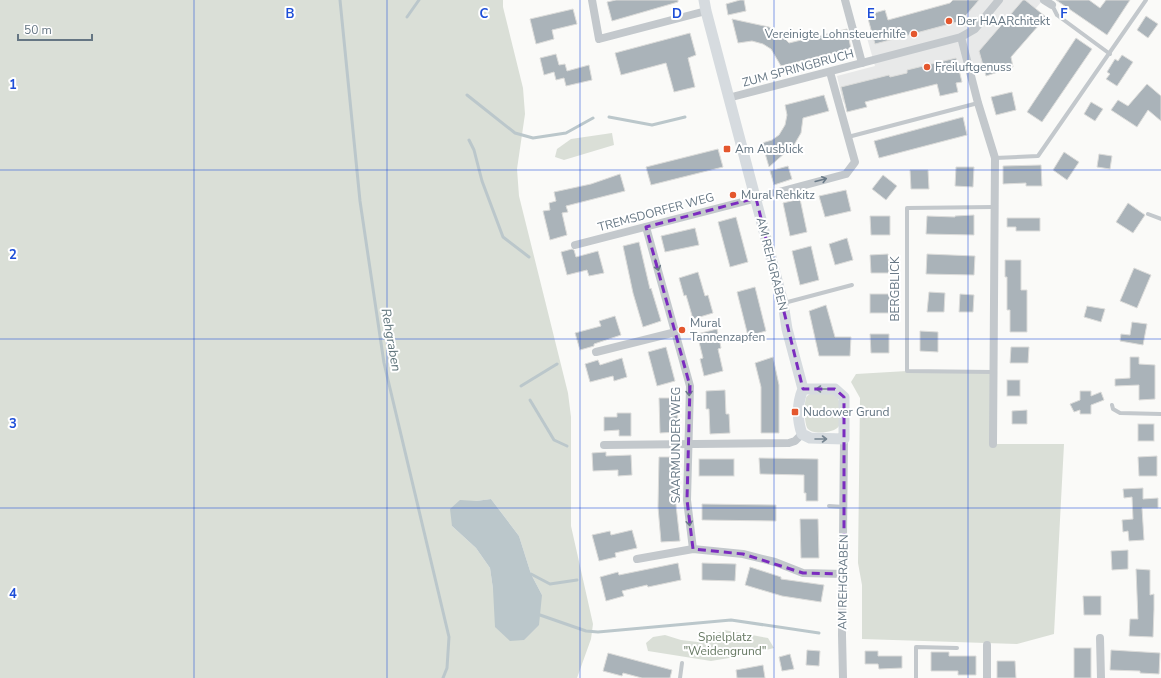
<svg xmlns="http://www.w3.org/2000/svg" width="1161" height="678" viewBox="0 0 1161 678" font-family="'Nunito Sans',sans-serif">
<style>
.built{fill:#e8e9e9}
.green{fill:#dadfd7;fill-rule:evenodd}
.water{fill:#bbc7cb}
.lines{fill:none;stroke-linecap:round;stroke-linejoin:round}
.stream{stroke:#bbc7cb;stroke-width:3}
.building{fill:#aab3b9;stroke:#dcdcda}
.lane{stroke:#c3c8cc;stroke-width:4}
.street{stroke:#c3c8cc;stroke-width:8}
.secondary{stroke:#d6dbdf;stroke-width:11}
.oneway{stroke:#6a7a87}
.oneway2{stroke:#768591}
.marked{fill:none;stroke:#7b2cbf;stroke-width:3;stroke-dasharray:8 5;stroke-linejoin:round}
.grid{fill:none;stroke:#1d4ed8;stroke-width:1;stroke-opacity:0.55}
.poi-dot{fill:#e4572e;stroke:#fff;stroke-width:1.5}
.labels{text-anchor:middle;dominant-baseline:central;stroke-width:4;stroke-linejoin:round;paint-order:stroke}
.poi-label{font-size:12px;fill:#657683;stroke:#fff;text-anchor:start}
.street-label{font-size:12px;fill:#657683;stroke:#fff}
.park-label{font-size:12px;fill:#687a64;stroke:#fff}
.water-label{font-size:13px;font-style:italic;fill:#60757c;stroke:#fff}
.grid-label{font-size:13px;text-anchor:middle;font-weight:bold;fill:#1d4ed8;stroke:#fff;stroke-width:4;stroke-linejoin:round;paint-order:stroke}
</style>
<rect width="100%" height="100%" fill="#fafaf8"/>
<!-- built -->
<path class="built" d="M957 0H1043L988 63 843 102 837 76 875 66 867 38 939 20Z"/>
<!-- green -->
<g class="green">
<path d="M0 0H503V7L523 88 525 114 517 169 519 196 568 393 571 417V526L593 624 591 639 577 678H0ZM491 499 519 536 531 574 542 595 493 589 490 568 476 548 452 526 476 501Z"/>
<path d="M612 133 614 145 564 160 555 157 557 149 571 139Z"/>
<path d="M907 371 993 372V444H1064L1054 634 1017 644 862 639V585L858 563 860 398 851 382 856 374Z"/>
<path d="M811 393 836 394 839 401V426C835 433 813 435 808 429 804 424 804 403 806 398 807 395 809 395 811 393Z"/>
<path d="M724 630 768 638 774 648 741 656 711 661 648 651 646 643 653 637 665 635 681 640 698 642Z"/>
</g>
<!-- water -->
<path class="water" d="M491 499 519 536 531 574 542 595 539 625 524 640 510 641 495 627 493 589 490 568 476 548 452 526 450 509 460 500 476 501Z"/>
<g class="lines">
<!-- stream -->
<g class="stream">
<path d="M340 0 360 201 384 363 449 637 447 668 443 678"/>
<path d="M407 17 419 0"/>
<path d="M467 95 515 133 533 138 566 133 593 118"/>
<path d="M609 117 652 125 685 117"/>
<path d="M469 140 474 150 482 181 503 237 529 257"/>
<path d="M521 386 557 364"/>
<path d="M530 400 554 440 567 446"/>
<path d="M531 574 550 584 577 580"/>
<path d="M540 615 586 631 598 632 731 620 819 633"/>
</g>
</g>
<!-- building -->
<g class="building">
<path d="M616 0H678V2L612 21 607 2Z"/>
<path d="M740 0H744L746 11 728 15 726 4Z"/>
<path d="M953 0H979L961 21 875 44 867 15 885 10 888 20 950 3Z"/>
<path d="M1023 0H1025L1046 17 1011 57 1013 67 986 76 979 51Z"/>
<path d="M1056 0H1089L1100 8 1106 0H1130L1107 35Z"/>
<path d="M573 9 577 24 552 30 554 39 536 44 530 19Z"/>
<path d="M1146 16 1158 24 1148 38 1137 30Z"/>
<path d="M732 19 769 27 779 33 789 43 847 29 851 49 781 66 771 49 763 44 752 41 738 43Z"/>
<path d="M690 33 696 55 688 58 695 87 674 92 666 63 621 75 615 53Z"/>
<path d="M1076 38 1092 49 1042 122 1027 112Z"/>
<path d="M556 54 559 65 565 64 567 71 589 65 592 80 566 86 564 78 556 80 554 72 544 75 540 58Z"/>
<path d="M1122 55 1133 62 1117 86 1106 79 1110 74 1107 72 1115 59 1118 61Z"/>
<path d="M956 58 962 82 956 83 958 92 940 96 937 84 865 102 867 107 847 112 841 87 889 75 890 77 907 73V70Z"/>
<path d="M1147 84 1161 96V121L1148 110 1137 127 1111 110 1118 100 1128 106Z"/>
<path d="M1012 92 1016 110 996 115 991 97Z"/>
<path d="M824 95 829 111 803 118 801 133 794 145 769 167 762 143 772 140 779 135 785 125 787 115 785 105Z"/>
<path d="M1091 102 1103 109 1095 121 1084 114Z"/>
<path d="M963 117 967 135 879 158 874 141Z"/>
<path d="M718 149 723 167 651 185 646 167Z"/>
<path d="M1064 152 1079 162 1067 180 1053 170Z"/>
<path d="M1099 154 1112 156 1110 169 1097 167Z"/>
<path d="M1041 165 1042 186H1026V183L1003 184V166Z"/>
<path d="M788 166 792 179 774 185 770 171Z"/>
<path d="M956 167H974L973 187 955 186Z"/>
<path d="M910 170H928L929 189H911Z"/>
<path d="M620 174 625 191 566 206 568 212 562 213 567 235 550 240 543 211 550 210 549 203 556 201 554 192 591 184Z"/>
<path d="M883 175 897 186 886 200 872 189Z"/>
<path d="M846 190 851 211 825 217 819 196Z"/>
<path d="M800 199 807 232 790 236 783 203Z"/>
<path d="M1128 203 1145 215 1133 233 1116 222Z"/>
<path d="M974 215V235L926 234 927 216 955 217V216Z"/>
<path d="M870 216H890V235H871Z"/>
<path d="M736 217 748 262 730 267 718 222Z"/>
<path d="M1007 218H1040V231H1016V227H1007Z"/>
<path d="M695 228 699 245 665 252 661 236Z"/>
<path d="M847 238 853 260 835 265 829 244Z"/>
<path d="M639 242 650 289 651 288 661 321 643 327 633 293 623 246Z"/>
<path d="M811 246 819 280 800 285 792 251Z"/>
<path d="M572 249 574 250 576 257 598 251 604 273 589 276 587 270 567 275 561 252Z"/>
<path d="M888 254 889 273H871L870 255Z"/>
<path d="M927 254 975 256 974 275 926 274Z"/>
<path d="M1005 260H1021V290H1027V332H1010V310H1007V277H1005Z"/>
<path d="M1134 268 1151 275 1137 308 1120 301Z"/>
<path d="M698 272 705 296 708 295 713 313 693 319 686 295 684 296 679 278Z"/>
<path d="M755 287 766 331 748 336 737 292Z"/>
<path d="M929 292 945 293 944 312H927Z"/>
<rect x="870" y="294" width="20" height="19"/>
<path d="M960 294 974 295 973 312H959Z"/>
<path d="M826 305 835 337H851L850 356H819L809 311Z"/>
<path d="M1087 306 1105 309 1101 322 1084 317Z"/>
<path d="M615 316 621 335 594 344V346L580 350 575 333 601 326 599 321Z"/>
<path d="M1132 322 1147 324 1143 345 1120 341 1121 334 1130 335Z"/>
<path d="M717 329 721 348 718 349 723 371 704 376 700 359 703 358 697 334Z"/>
<path d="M920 331 938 332V352L920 351Z"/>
<path d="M870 334H889V353H871Z"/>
<path d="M666 347 675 381 657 386 648 352Z"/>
<path d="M1011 347H1029L1028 363H1010Z"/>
<path d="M773 357 779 385V433H761V387L755 363Z"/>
<path d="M1130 357H1139V364L1155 365V399L1139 400V385L1115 386V379L1130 378Z"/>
<path d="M622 358 627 377 614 381 613 376 590 382 585 364 598 360 600 365Z"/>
<rect x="1007" y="380" width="13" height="16"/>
<path d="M725 390 726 414H729L730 433 710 434 709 409H706V391Z"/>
<path d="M1080 391H1091V396L1101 392 1104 400 1091 405V414H1080V410L1074 412 1070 404 1080 400Z"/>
<path d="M659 398H677L678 432 660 433Z"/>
<path d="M1027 410V424H1012V411Z"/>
<path d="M617 413H631V436H619V430L604 431V417H617Z"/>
<rect x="1138" y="424" width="16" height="17"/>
<path d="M606 452V456L631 455 632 475 618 476V470L593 471 592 453Z"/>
<path d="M1157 456V476H1139L1138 457Z"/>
<path d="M659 457H676V505L680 541 661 542 658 507Z"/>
<path d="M759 458 818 459V501H806V493H804V475L760 474Z"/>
<rect x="699" y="459" width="35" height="17"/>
<path d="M1143 488V499L1158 498V508H1142L1144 540 1129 541 1128 531 1123 532 1122 520 1133 519 1132 497 1124 498 1123 489Z"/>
<path d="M702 504 776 505V521L702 520Z"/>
<path d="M800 519H818L819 558H801Z"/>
<path d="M632 530 637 548 615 553 616 557 599 561 592 535 610 531 611 535Z"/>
<path d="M1128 550V569L1112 570 1111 551Z"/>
<path d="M678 563 681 580 648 587 647 585 622 591 624 596 606 601 600 577 618 572 619 575Z"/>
<path d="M702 563 736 564 735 581 702 580Z"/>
<path d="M750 567 781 577V579L824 585 821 602 782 596 745 585Z"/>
<path d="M1136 569 1150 570V595L1154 594V609L1153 637 1129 636 1130 619H1138Z"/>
<path d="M1083 596H1101V615H1084Z"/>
<rect x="1074" y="648" width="17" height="30"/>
<path d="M807 650 820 651 819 666 806 665Z"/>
<path d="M1111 650 1160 653 1159 674 1140 673V671L1110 670Z"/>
<path d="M865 651H878V656H902V668L879 669 878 664H865Z"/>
<path d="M931 652H949V656H976V675H958V671H931Z"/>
<path d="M608 653 672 670 670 678H642L623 673 622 676 603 671Z"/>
<path d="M790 654 794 669 782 671 779 657Z"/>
<path d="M997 661H1015L1016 678H997Z"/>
<path d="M763 665 765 678H737L736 670Z"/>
</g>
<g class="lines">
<!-- lane -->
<g class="lane">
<path d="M1052 5 1057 15 1110 54"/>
<path d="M848 137 978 103"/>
<path d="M995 158 1038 156 1146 0"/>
<path d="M1148 214 1161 219"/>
<path d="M784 303 852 285"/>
<path d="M993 372 907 371V208L994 207"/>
<path d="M1112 405 1113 409 1120 413 1161 414"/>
<path d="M829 506 844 507"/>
<path d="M680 678 682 663"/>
<path d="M916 678V647L957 648"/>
</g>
<!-- street -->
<g class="street">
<path d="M592 0 599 39 706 11"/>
<path d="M845 0 862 63"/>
<path d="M1044 0 1052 5"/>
<path d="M961 37 978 103 995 158 993 444"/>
<path d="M728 98 961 37 975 29 999 0"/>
<path d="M646 227 690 386 687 500 693 549"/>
<path d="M575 245 742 202 846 174 855 162 830 72"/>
<path d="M596 352 676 332"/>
<path d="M604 445 789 443 795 441 802 434"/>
<path d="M637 559 693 549 743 554 775 562 803 573 844 574"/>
<path d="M1100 638 1101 678"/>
<path d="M843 678 842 635 844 439"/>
<path d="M987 678V645"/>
</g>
<!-- secondary -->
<path class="secondary" d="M704 0 706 11 783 303 787 329 803 389C797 403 797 420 802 434L810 438 844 439V397L835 389H803"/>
</g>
<!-- one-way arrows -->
<defs><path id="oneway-shaft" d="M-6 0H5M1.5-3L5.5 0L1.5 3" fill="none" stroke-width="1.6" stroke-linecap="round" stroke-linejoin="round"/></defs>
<g class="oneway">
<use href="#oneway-shaft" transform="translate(821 180) rotate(-15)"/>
<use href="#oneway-shaft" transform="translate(657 265) rotate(74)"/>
<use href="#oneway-shaft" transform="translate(689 390) rotate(88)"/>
<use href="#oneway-shaft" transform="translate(689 520) rotate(84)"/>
</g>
<g class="oneway2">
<use href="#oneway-shaft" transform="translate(822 389) rotate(-180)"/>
<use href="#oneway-shaft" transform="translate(821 439)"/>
</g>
<!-- marked area -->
<path class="marked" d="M756 198 803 389H835L844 397V574L803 573 743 554 693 549 687 500 690 386 646 227Z"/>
<!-- grid -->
<path class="grid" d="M194 0V678M387 0V678M580 0V678M774 0V678M968 0V678M0 170H1161M0 339H1161M0 508H1161"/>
<!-- markers -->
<g class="poi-dot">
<circle cx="949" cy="21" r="4"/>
<circle cx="914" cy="34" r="4"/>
<circle cx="927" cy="67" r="4"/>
<rect x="723" y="145" width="8" height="8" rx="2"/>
<circle cx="733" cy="195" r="4"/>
<circle cx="682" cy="330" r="4"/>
<rect x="791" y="408" width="8" height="8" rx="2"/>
</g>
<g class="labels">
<!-- poi labels -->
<g class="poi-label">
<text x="957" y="21">Der HAARchitekt</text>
<text x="906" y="34" text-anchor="end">Vereinigte Lohnsteuerhilfe</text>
<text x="935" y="67">Freiluftgenuss</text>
<text x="735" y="149">Am Ausblick</text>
<text x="741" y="195">Mural Rehkitz</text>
<text x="690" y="323">Mural<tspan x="690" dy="14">Tannenzapfen</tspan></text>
<text x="803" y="412">Nudower Grund</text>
</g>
<!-- street labels -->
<g class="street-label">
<text transform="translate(798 68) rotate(-15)">ZUM SPRINGBRUCH</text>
<text transform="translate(656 212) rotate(-15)">TREMSDORFER WEG</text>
<text transform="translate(772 264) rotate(76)">AM REHGRABEN</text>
<text transform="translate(895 289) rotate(-90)">BERGBLICK</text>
<text transform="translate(676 445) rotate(-90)">SAARMUNDER WEG</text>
<text transform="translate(843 582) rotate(-89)">AM REHGRABEN</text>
</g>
<!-- park labels -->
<g class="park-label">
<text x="725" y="637">Spielplatz<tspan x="725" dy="14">"Weidengrund"</tspan></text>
</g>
<!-- water labels -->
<g class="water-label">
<text transform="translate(391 340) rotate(80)">Rehgraben</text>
</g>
</g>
<g class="grid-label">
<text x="290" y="18">B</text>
<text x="484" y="18">C</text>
<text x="677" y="18">D</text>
<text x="871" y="18">E</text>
<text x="1064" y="18">F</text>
<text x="13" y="89">1</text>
<text x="13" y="259">2</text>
<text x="13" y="428">3</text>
<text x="13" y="598">4</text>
</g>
<!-- scale -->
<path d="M18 34v6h74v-6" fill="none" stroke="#657683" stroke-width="2"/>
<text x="24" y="34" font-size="12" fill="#657683" stroke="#ffffff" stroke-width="3" paint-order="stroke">50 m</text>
</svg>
